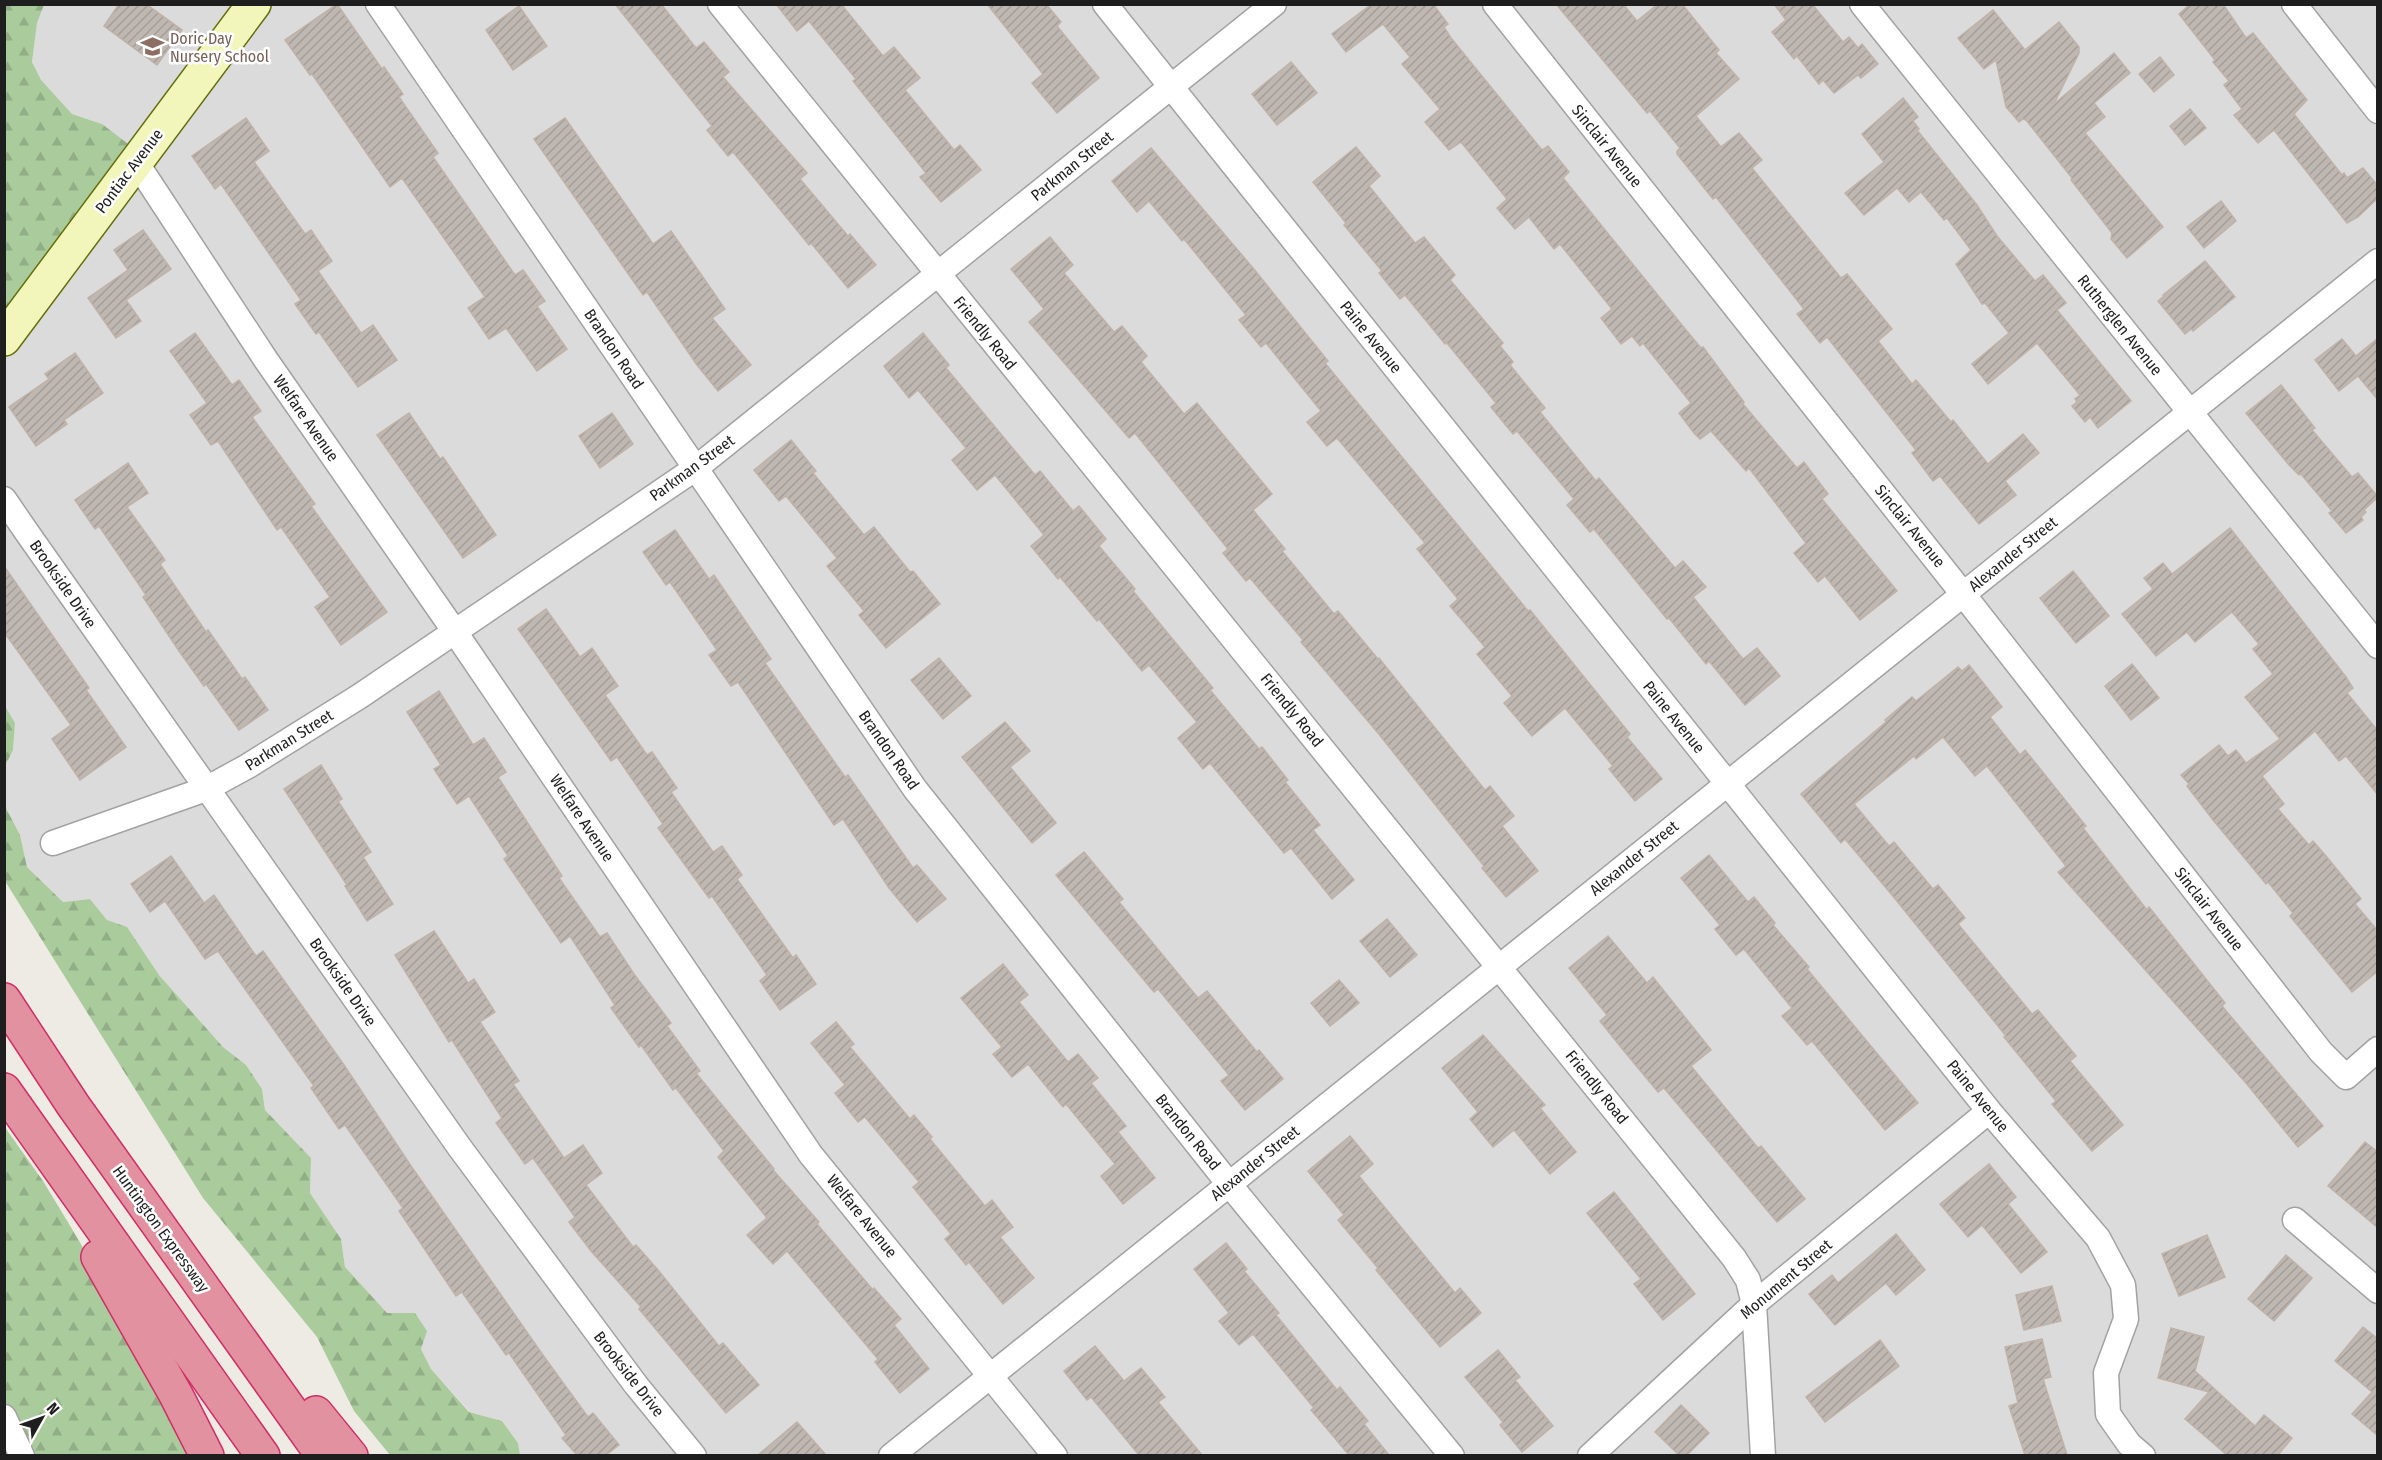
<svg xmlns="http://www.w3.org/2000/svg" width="2382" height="1460" viewBox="0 0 2382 1460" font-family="'Fira Sans Condensed',sans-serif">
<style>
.residential{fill:#dcdbdb}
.forest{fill:url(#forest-firs)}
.building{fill:url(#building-hatch);stroke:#bfb2a8;stroke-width:1.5}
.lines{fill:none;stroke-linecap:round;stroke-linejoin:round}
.street-casing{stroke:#a2a2a2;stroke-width:27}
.secondary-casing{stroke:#646f0b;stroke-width:36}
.highway-casing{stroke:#d02e66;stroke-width:36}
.street{stroke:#fff;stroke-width:24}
.secondary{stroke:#f3f6bb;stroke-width:33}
.highway{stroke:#e191a0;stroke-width:33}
.labels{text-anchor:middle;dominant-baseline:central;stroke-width:5;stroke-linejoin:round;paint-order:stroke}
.education-label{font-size:16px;fill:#785e54;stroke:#fff;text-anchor:start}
.street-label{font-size:16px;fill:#1e1e1e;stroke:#fff}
</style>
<defs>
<pattern id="forest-firs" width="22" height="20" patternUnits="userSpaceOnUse" patternTransform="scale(1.5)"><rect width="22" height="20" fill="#aacb9c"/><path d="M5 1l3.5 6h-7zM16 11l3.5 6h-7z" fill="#92ae86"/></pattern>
<pattern id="building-hatch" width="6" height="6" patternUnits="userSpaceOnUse" patternTransform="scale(1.5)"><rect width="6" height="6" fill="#bfb7b1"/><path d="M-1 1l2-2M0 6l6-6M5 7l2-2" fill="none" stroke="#a49d98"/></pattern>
</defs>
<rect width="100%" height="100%" fill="#eeebe5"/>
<!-- residential -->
<path class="residential" d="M44 5H2377V1455H520L518 1443 502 1421 470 1412 431 1369 421 1349 415 1313 387 1314 345 1267 341 1239 310 1193 311 1158 265 1110 262 1089 246 1065 223 1047 159 975 127 928 107 920 90 899 63 902 27 867 20 835 4 804 5 766 13 750 15 723 4 706V342L102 124 72 114 41 81 32 62 37 23Z"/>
<!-- forest -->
<g class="forest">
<path d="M5 5H44L37 23 32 62 41 80 72 114 102 124 140 153 5 342Z"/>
<path d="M5 706 15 723 13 750 5 766Z"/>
<path d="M4 804 20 835 27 867 63 902 90 899 107 920 127 927 159 975 223 1047 246 1065 262 1089 265 1110 311 1158 310 1193 341 1239 345 1267 387 1313H415L427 1331 421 1349 431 1369 469 1412 502 1421 518 1443 520 1455H390L354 1411 317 1337 203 1198 5 881Z"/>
<path d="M4 1126 43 1181 66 1219 176 1404 202 1455H25L5 1410Z"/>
</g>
<!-- building -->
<g class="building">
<path d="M119 4H146L182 30 157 65 104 26Z"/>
<path d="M337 4 382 69 384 67 403 94 399 97 438 153 433 157 515 275 523 270 545 301 537 306 567 349 537 371 506 328 489 339 468 308 485 297 402 178 390 187 312 74 310 75 285 40Z"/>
<path d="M615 4H661L696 48 704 42 729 72 723 77 807 173 800 179 848 236 850 234 876 265 848 288 811 243 809 245 733 152 728 156 707 130 712 126Z"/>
<path d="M776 4H841L883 56 894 47 920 78 905 90 954 150 960 145 981 170 941 202 920 177 926 173 853 81 856 79 809 21 797 31Z"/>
<path d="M987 4H1046L1061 22 1057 26 1099 78 1057 113 1032 83 1043 74Z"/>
<path d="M1367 4H1433L1448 24 1444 27 1451 38 1542 150 1548 146 1569 172 1563 178 1686 330 1701 348 1703 347 1744 402 1743 404 1797 468 1804 462 1828 494 1822 499 1897 591 1860 620 1825 576 1818 582 1794 553 1806 543 1749 468 1746 471 1711 431 1700 439 1694 433 1679 413 1691 403 1643 343 1640 346 1632 336 1621 344 1601 318 1612 309 1560 244 1554 249 1529 217 1515 229 1497 208 1507 199 1461 142 1449 150 1425 122 1440 109 1402 64 1410 57 1383 24 1346 52 1332 34 1369 6Z"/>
<path d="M1556 4H1623L1637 21 1658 4H1682L1719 50 1716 53 1739 79 1696 116 1721 147 1739 133 1762 160 1752 168 1841 278 1847 274 1892 329 1878 341 1912 384 1916 380 1951 422 1953 420 1988 464 2023 434 2039 453 2005 481 2016 495 1979 524 1940 476 1933 481 1912 453 1916 450 1827 337 1820 343 1797 314 1804 309 1716 197 1713 199 1677 154V151L1680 148 1650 111 1647 113Z"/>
<path d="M1774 4H1812L1843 42 1849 37 1858 48 1862 44 1878 64 1861 78 1858 75 1834 93 1823 80 1819 84 1797 56 1794 59 1772 32 1786 20Z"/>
<path d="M2190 4H2223L2246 38 2253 33 2307 100 2294 114 2342 175 2344 173 2347 178 2363 168 2378 186V198L2358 217 2347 223 2274 130 2258 143 2234 115 2242 109 2224 85 2229 81 2213 62 2215 60 2179 14Z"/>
<path d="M519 6 547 46 513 70 486 30Z"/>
<path d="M1993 10 2025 50 2059 22 2079 47V53L2054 104 2114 53 2130 73 2094 103 2105 117 2085 133 2163 227 2127 258 2111 239 2112 233 2071 180 2072 178 2026 120 2023 119 2019 122 2006 107 1996 60 1984 69 1958 38Z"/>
<path d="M2160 57 2174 75 2154 92 2139 74Z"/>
<path d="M1291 62 1317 93 1277 125 1252 94Z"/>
<path d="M1903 98 1918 117 1913 121 1919 129 1917 130 1977 205 1997 236 2035 281 2043 275 2066 303 2057 310 2131 401 2098 428 2090 417 2085 422 2072 406 2077 402 2075 399 2080 395 2037 343 1988 384 1972 364 2009 333 1985 303 1982 304 1956 264 1971 250 1947 218 1944 220 1921 192 1909 202 1897 188 1864 215 1845 193 1884 162 1862 134Z"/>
<path d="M2190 109 2206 128 2185 145 2170 126Z"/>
<path d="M246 118 269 151 254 162 305 234 311 230 332 261 318 271 361 333 373 325 397 360 358 387 319 332 316 334 295 304 301 300 221 184 215 189 192 156Z"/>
<path d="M565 118 653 244 671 231 725 309 712 318 751 365 718 391 697 365 647 292 643 295 534 139Z"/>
<path d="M1356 147 1380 176 1369 186 1415 243 1424 237 1455 275 1450 280 1503 343 1500 346 1513 362 1510 365 1545 408 1540 412 1596 481 1599 478 1675 568 1683 561 1706 587 1693 597 1743 659 1757 648 1780 676 1745 705 1709 661 1706 664 1669 618 1667 619 1594 529 1590 532 1567 505 1574 499 1517 431 1513 434 1491 407 1496 403 1446 342 1445 344 1405 295 1400 299 1379 273 1382 271 1344 225 1346 223 1313 182Z"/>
<path d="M1151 148 1253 268 1328 361 1325 363 1528 611 1530 610 1630 734 1627 737 1662 779 1635 801 1609 769 1613 766 1565 708 1532 736 1504 703 1512 696 1477 654 1485 647 1450 606 1458 599 1417 549 1425 543 1337 438 1327 446 1307 422 1321 411 1266 343 1261 347 1239 320 1246 315 1184 239 1182 241 1149 201 1137 212 1112 181Z"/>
<path d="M2221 201 2236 221 2204 248 2187 227Z"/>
<path d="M143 230 171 269 126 300 141 321 116 338 88 298 128 270 114 250Z"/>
<path d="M1050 237 1073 265 1064 273 1114 332 1122 326 1147 356 1141 362 1184 414 1197 403 1272 494 1253 510 1285 549 1282 551 1334 614 1338 611 1378 659 1379 658 1485 790 1490 786 1514 816 1502 826 1538 871 1506 897 1482 868 1484 866 1378 733 1301 642 1303 640 1250 578 1246 581 1223 553 1228 549 1135 433 1129 438 1029 322 1044 309 1011 269Z"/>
<path d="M2205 261 2235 297 2193 331 2191 329 2185 334 2158 301 2164 296 2163 295Z"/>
<path d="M195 333 232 385 239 380 261 411 252 417 315 504 311 506 387 612 341 645 315 607 330 597 281 527 277 530 218 441 211 445 190 415 207 403 170 351Z"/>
<path d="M923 333 949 365 946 368 1035 475 1040 471 1073 511 1079 506 1106 539 1099 546 1135 589 1133 591 1213 688 1210 690 1259 749 1262 747 1288 780 1285 782 1320 825 1313 830 1354 880 1332 899 1291 848 1284 853 1210 763 1203 769 1178 738 1197 722 1149 665 1142 671 1099 619 1097 621 1060 577 1058 579 1031 546 1044 535 995 475 977 490 952 460 966 448 918 390 909 398 884 366Z"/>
<path d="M2378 338V400L2358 376 2339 391 2315 360 2342 339 2356 356Z"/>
<path d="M75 353 103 393 64 420 67 424 36 446 9 407 49 379 45 374Z"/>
<path d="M2281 385 2315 428 2312 430 2352 477 2358 473 2378 497 2364 510 2366 512 2361 517 2363 520 2346 533 2329 513 2332 511 2300 473 2299 475 2289 465 2246 413Z"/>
<path d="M409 413 440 459 443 457 496 535 463 558 377 435Z"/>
<path d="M612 413 633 444 600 468 579 436Z"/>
<path d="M791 440 816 471 813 473 864 535 874 527 910 572 913 571 940 604 886 648 859 615 864 611 827 566 837 558 786 496 779 501 754 470Z"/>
<path d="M128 463 148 493 127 507 165 560 160 564 206 632 208 630 242 679 245 677 268 710 239 730 206 684 204 686 179 651 143 597 146 595 99 526 95 529 75 500Z"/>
<path d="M2230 528 2346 677 2353 688 2347 693 2378 731V795L2346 756 2339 761 2315 731 2262 776 2284 804 2278 809 2309 845 2313 841 2326 856 2361 899 2355 904 2378 931V971L2352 992 2290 916 2293 913 2268 882 2266 884 2213 820 2187 786 2189 784 2181 775 2219 745 2228 756 2236 750 2246 763 2280 739 2245 697 2273 674 2253 649 2259 644 2232 612 2195 642 2187 632 2156 656 2122 614 2153 589 2144 578 2163 563 2172 574Z"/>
<path d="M675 530 709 579 714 575 735 606 771 659 765 663 845 777 848 775 913 868 917 865 946 899 917 922 889 888 843 819 834 825 738 682 731 686 709 655 717 650 670 582 666 585 643 552Z"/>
<path d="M4 566 89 688 86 690 126 747 80 780 52 739 71 725 4 632Z"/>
<path d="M2073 571 2109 616 2076 643 2040 598Z"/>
<path d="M546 609 580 657 592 648 618 686 605 695 647 755 652 752 677 788 671 792 713 852 722 846 742 875 737 879 793 958 796 955 816 984 780 1010 760 981 767 975 712 896 709 898 658 828 663 824 617 757 611 761 518 629Z"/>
<path d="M939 658 971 696 943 719 911 680Z"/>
<path d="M2132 664 2159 698 2131 720 2105 686Z"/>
<path d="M1969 665 2002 707 1990 717 2020 755 2025 750 2086 826 2083 828 2147 910 2149 907 2225 1003 2222 1006 2323 1126 2298 1147 2246 1083 2058 872 2066 866 1987 766 1975 776 1943 737 1916 759 1914 756 1854 804 1889 846 1894 842 1933 889 1938 885 1965 918 1958 924 2032 1014 2038 1010 2076 1056 2070 1061 2123 1125 2092 1151 2052 1104 2056 1101 2004 1037 2006 1036 1892 895 1845 839 1841 843 1801 794 1886 722 1885 720 1912 697 1916 701 1958 667 1962 671Z"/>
<path d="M439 691 473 745 484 738 506 772 498 777 562 876 559 878 600 937 607 933 634 974 671 1023 667 1026 700 1071 696 1073 774 1169 773 1170 819 1222 817 1224 873 1290 874 1288 901 1319 894 1325 929 1369 900 1393 875 1362 878 1359 787 1251 773 1264 747 1235 767 1218 718 1157 724 1151 676 1088 673 1090 641 1045 639 1047 611 1008 615 1005 570 936 561 943 504 859 508 856 469 796 457 804 434 769 441 765 407 712Z"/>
<path d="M1005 722 1030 751 1010 767 1056 823 1032 843 962 757Z"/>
<path d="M321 765 342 799 338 801 371 852 363 857 393 904 367 921 345 886 347 885 284 789Z"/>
<path d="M1084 852 1123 899 1119 902 1198 998 1207 991 1257 1052 1259 1050 1283 1079 1245 1110 1221 1081 1229 1075 1158 989 1154 992 1056 875Z"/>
<path d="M1709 855 1748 902 1754 897 1775 923 1773 925 1809 967 1807 969 1918 1103 1885 1130 1812 1041 1807 1045 1782 1016 1792 1008 1744 949 1736 955 1715 929 1720 925 1681 878Z"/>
<path d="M171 856 204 903 214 895 256 956 263 951 344 1065 411 1166 545 1358 588 1417 593 1413 619 1445 606 1455H577L562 1438 566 1435 509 1353 506 1355 462 1292 456 1296 399 1211 403 1208 345 1125 339 1129 311 1088 314 1086 218 951 205 959 165 901 150 912 131 884Z"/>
<path d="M1387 919 1417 955 1390 977 1360 941Z"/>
<path d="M434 931 468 983 474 979 495 1012 480 1022 519 1081 513 1084 564 1158 583 1145 602 1173 586 1185 633 1247 636 1245 658 1270 719 1346 723 1343 759 1385 726 1413 639 1309 641 1307 591 1251 569 1222 575 1217 533 1158 525 1164 496 1123 502 1118 452 1040 449 1042 395 955Z"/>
<path d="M1608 936 1647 983 1653 977 1711 1050 1691 1066 1758 1148 1761 1146 1805 1199 1777 1222 1664 1088 1658 1092 1624 1051 1600 1021 1607 1015 1569 968Z"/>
<path d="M1003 964 1028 995 1019 1002 1068 1062 1078 1054 1098 1078 1091 1083 1126 1126 1118 1132 1155 1178 1123 1204 1101 1176 1115 1164 1066 1104 1063 1107 1028 1064 1012 1077 993 1054 1002 1047 961 998Z"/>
<path d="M1339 980 1359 1003 1330 1026 1311 1003Z"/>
<path d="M836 1022 854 1044 850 1047 910 1119 914 1115 932 1137 930 1139 985 1206 992 1200 1013 1227 1000 1237 1034 1278 1003 1304 969 1262 966 1265 945 1239 951 1234 913 1187 919 1182 865 1117 858 1122 835 1093 845 1085 811 1043Z"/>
<path d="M1483 1035 1545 1105 1540 1108 1576 1152 1550 1174 1514 1130 1493 1147 1470 1119 1478 1112 1442 1068Z"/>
<path d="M1350 1136 1373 1164 1359 1176 1455 1293 1460 1288 1481 1313 1440 1347 1376 1270 1378 1268 1338 1220 1344 1215 1308 1171Z"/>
<path d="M2365 1142 2378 1152V1228L2328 1186Z"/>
<path d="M1989 1164 2016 1197 2008 1204 2047 1252 2021 1273 1982 1225 1968 1237 1940 1204Z"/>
<path d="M1614 1192 1695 1294 1663 1320 1634 1284 1641 1279 1587 1213Z"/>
<path d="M1896 1234 1925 1270 1896 1295 1886 1283 1835 1325 1809 1294 1832 1275 1838 1283Z"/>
<path d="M2207 1235 2225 1277 2179 1296 2162 1254Z"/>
<path d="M1226 1243 1247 1269 1244 1271 1279 1313 1276 1315 1337 1390 1340 1387 1368 1421 1364 1424 1389 1455H1349L1311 1410 1314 1408 1253 1334 1239 1345 1219 1321 1229 1313 1194 1269Z"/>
<path d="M2286 1255 2312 1278 2274 1321 2248 1299Z"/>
<path d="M2052 1286 2061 1321 2024 1330 2016 1295Z"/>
<path d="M2363 1327 2378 1339V1436L2352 1414 2372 1392 2335 1361Z"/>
<path d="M2171 1328 2204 1337 2195 1371 2255 1426 2264 1415 2292 1438 2278 1455H2227L2185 1419 2209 1392 2158 1378Z"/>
<path d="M2042 1339 2051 1377 2043 1379 2067 1455H2025L2009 1406 2018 1403 2005 1347Z"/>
<path d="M1880 1340 1899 1366 1825 1422 1806 1397Z"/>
<path d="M1095 1346 1124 1381 1141 1368 1165 1397 1158 1402 1202 1455H1139L1091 1397 1087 1400 1064 1371Z"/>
<path d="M1498 1350 1520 1377 1515 1380 1553 1426 1522 1452 1500 1425 1503 1422 1465 1377Z"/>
<path d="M1681 1405 1709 1433 1687 1455H1679L1655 1432Z"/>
<path d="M797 1422 826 1455H758Z"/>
</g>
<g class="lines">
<defs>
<g id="street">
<path d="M378 4 915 789 1229 1184 1452 1456"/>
<path d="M720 4 1734 1258 1748 1280 1754 1304 1763 1456"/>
<path d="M1105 4 1989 1111 2098 1238 2123 1285 2126 1319 2106 1373 2108 1414 2129 1444 2143 1456"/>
<path d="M1495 4 1963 594 2321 1052 2346 1077 2378 1049"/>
<path d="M1862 4 2378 646"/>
<path d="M2294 4 2378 111"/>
<path d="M136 162 266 360 455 632 811 1155 1055 1456"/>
<path d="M4 499 28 534 460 1148 636 1385 694 1456"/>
<path d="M53 843 206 789 248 766 360 696 696 468 1274 4"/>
<path d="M2295 1220 2378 1291"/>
<path d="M4 1417 22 1456"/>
<path d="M891 1456 2378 261"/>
<path d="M1590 1456 1754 1304 1989 1111"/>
</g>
<path id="secondary" d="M4 339 254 4"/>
<g id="highway">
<path d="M4 1000 73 1105 323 1456"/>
<path d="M4 1090 263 1456"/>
<path d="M98 1257 176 1395 207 1456"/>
<path d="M316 1413 351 1456"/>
</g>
</defs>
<!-- street casing -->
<use href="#street" class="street-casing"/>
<!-- secondary casing -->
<use href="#secondary" class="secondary-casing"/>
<!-- highway casing -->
<use href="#highway" class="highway-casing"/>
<!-- street -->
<use href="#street" class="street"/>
<!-- secondary -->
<use href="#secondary" class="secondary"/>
<!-- highway -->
<use href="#highway" class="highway"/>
</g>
<!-- icons -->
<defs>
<symbol id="school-bare" viewBox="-9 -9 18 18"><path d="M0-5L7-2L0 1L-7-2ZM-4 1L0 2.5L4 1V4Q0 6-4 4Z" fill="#8d6e63" stroke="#fff" stroke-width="2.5" paint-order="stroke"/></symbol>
</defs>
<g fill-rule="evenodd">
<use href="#school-bare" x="136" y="30" width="33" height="33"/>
</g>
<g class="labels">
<!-- education labels -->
<g class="education-label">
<text x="170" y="38">Doric Day<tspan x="170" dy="18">Nursery School</tspan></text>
</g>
<!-- street labels -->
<g class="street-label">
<text transform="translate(1607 146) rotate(51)">Sinclair Avenue</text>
<text transform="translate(1072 166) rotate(-39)">Parkman Street</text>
<text transform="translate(129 171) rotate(-53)">Pontiac Avenue</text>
<text transform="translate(2120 325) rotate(51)">Rutherglen Avenue</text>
<text transform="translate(985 333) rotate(51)">Friendly Road</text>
<text transform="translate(1371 337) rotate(51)">Paine Avenue</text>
<text transform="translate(614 349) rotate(56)">Brandon Road</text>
<text transform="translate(306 418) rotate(55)">Welfare Avenue</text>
<text transform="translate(692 468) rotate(-36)">Parkman Street</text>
<text transform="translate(1910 526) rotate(51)">Sinclair Avenue</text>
<text transform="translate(2013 554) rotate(-39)">Alexander Street</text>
<text transform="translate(63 584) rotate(55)">Brookside Drive</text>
<text transform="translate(1292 710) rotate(51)">Friendly Road</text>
<text transform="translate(1674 717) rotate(51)">Paine Avenue</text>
<text transform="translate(289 740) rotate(-32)">Parkman Street</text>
<text transform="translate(889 750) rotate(55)">Brandon Road</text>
<text transform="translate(582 818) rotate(56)">Welfare Avenue</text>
<text transform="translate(1634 858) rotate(-39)">Alexander Street</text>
<text transform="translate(2209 909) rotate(52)">Sinclair Avenue</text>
<text transform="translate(343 982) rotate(55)">Brookside Drive</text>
<text transform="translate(1597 1087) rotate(51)">Friendly Road</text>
<text transform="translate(1978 1096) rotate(51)">Paine Avenue</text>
<text transform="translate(1188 1132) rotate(51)">Brandon Road</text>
<text transform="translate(1255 1163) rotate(-39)">Alexander Street</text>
<text transform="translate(862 1216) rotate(51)">Welfare Avenue</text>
<text transform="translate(161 1229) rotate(54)">Huntington Expressway</text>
<text transform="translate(1786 1279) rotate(-40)">Monument Street</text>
<text transform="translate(629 1374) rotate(52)">Brookside Drive</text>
</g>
</g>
<!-- border -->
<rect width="2382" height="1460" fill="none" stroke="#1e1e1e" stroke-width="12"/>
<!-- north arrow -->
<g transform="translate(42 1418) rotate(50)" stroke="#ffffff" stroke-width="4.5" paint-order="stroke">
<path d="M0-4.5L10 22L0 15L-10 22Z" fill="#1e1e1e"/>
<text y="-9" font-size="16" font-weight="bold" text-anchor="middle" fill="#1e1e1e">N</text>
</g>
</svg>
